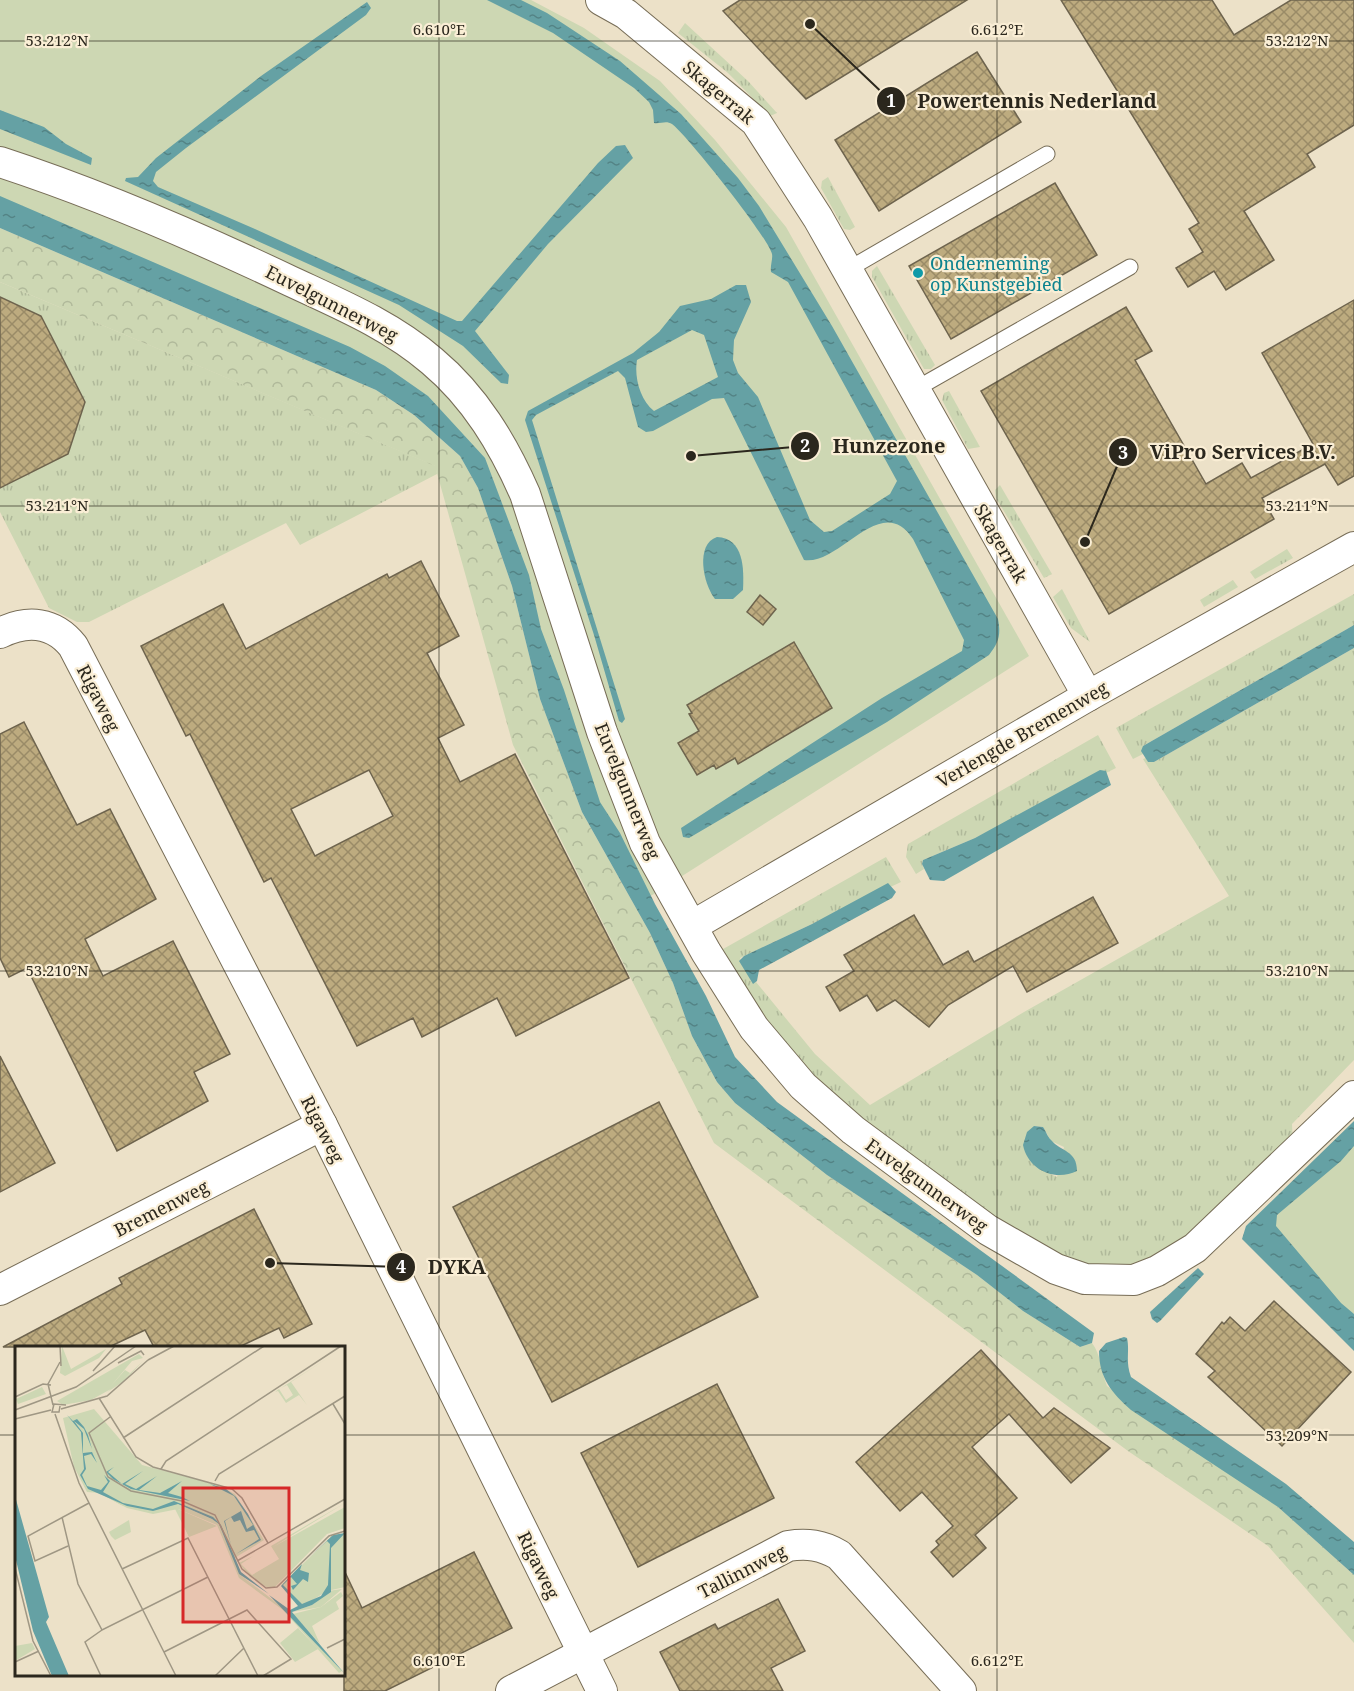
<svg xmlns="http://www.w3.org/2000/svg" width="1354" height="1691" viewBox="0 0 1354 1691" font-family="'Noto Serif',serif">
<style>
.grass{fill:url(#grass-tufts);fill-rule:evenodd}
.forest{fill:url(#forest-crowns)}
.park{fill:#cdd7b3}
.water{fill:url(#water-ripples);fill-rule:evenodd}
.building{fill:url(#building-cross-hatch);stroke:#6e644e;stroke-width:1.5;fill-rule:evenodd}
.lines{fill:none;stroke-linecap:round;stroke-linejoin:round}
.lane-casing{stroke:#776d57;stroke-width:17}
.street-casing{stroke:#776d57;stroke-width:32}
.lane{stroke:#fff;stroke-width:15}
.street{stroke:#fff;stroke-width:30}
.ticks{fill:none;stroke:#2b271d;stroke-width:1.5;stroke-opacity:0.45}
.culture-dot{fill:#0f9aa8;stroke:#faeed5;stroke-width:2}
.labels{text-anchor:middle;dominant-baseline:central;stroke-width:4.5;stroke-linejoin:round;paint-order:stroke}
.street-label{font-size:18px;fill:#2b271d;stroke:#faeed5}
.culture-label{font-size:18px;fill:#0d838f;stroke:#faeed5;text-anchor:start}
.inset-road{fill:none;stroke:#9f9784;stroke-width:1.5}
.view{fill:#d62828;fill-opacity:0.15;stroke:#d62828;stroke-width:3}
.inset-edge{fill:none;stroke:#2b271d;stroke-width:3}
.ticks-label{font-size:15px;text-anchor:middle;fill:#2b271d;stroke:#faeed5;stroke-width:4.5;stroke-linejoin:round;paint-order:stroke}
.leader{fill:none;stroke:#2b271d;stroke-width:2}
.callout-dot{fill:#2b271d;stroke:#faeed5;stroke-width:2}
.mark-label{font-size:18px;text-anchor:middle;font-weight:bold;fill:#fff}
.callout-label{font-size:20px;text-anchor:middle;font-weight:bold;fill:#2b271d;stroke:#faeed5;stroke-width:4.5;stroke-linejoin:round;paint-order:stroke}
</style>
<defs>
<pattern id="grass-tufts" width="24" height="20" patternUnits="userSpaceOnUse" patternTransform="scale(1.5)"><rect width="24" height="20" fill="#cdd7b3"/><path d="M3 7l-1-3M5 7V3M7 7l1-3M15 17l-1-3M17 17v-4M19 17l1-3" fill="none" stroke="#b0b99a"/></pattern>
<pattern id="forest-crowns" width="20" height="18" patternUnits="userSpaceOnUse" patternTransform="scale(1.5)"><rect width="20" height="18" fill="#cdd7b3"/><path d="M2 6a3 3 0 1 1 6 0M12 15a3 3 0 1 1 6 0" fill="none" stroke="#b0b99a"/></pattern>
<pattern id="water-ripples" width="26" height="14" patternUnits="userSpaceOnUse" patternTransform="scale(1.5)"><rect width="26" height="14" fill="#65a1a4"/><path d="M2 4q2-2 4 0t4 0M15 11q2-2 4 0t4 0" fill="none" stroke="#538385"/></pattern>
<pattern id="building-cross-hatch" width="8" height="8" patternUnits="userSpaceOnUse" patternTransform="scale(1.5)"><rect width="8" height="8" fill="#bdab7f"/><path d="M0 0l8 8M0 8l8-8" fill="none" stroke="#9a8b67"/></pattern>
</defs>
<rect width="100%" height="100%" fill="#ece1c8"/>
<!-- grass -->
<g class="grass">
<path d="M685 23 748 81 777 113 770 116 728 73 678 33Z"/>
<path d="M828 177 855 227 850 230 844 229 821 188 822 181Z"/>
<path d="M877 266 935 365 931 369H924L872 277V271Z"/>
<path d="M0 282 436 466 437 474 300 545 286 523 89 622H77L49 608 0 512Z"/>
<path d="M949 391 980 447 968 449 942 400 944 393Z"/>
<path d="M1000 485 1052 574 1044 578 996 498 995 490Z"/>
<path d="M1287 549 1293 558 1255 579 1250 572Z"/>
<path d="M1233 580 1238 587 1204 607 1200 600Z"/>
<path d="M1062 589 1090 642 1071 628 1053 597Z"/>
<path d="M1354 594V625L1143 746V754L1133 759 1116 728Z"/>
<path d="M1354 648V1060L1292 1124 1293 1145 1153 1264 1087 1271 993 1223 809 1080 716 953 886 857 901 882 740 958 753 983 756 982 815 1054 870 1105 1024 1012 1229 896 1143 759 1146 758 1148 762H1154ZM1034 1126 1043 1127 1051 1141 1064 1147 1057 1177 1040 1169Z"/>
<path d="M1098 735 1116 768 975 838 923 860 922 864 924 869 916 874 906 857 908 844Z"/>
</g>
<!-- forest -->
<path class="forest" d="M0 228 376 390 414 415 460 456 478 488 512 586 540 699 582 812 650 933 673 983 692 1036 717 1082 735 1103 827 1175 977 1275 1023 1311 1080 1347 1092 1343C1101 1354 1101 1372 1107 1386L1278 1507 1354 1575V1643L1268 1546 1128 1451 714 1143 513 745 435 466 0 282Z"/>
<!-- park -->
<g class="park">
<path d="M0 0H531L584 28 660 81 715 140 786 227 1029 656 638 904 523 612 475 468 388 391 0 220Z"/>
<path d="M1354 1130V1330L1251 1233Z"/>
</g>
<!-- water -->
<g class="water">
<path d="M487 0H521L547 13 620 61 681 114 738 178 759 206 832 326 998 619C1001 635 999 642 989 655L887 722 689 838 683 837 681 828 882 698 962 651 964 640 913 539C881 490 840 566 804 560L724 398 712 399 653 431 646 432 638 427 625 378 618 371 536 415 532 420 625 719 622 723 619 721 594 635 525 420 528 411 633 353 659 332 680 306 711 299 736 285H746L751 302 734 340 733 360 738 373 758 397 810 520 824 532 832 531 890 494 897 481 788 282 771 272C770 266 773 259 772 254 768 237 686 134 672 124 666 120 661 124 654 123L653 110 649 102 634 88 553 33ZM692 330 704 335 718 377 654 411C640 400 634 377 637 360Z"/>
<path d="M367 2 371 8 366 15 186 148 156 172 153 181 158 187 255 229 457 321H462L598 163 616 146 625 145 633 158 548 244 475 331 509 375 508 384 501 383 463 346 399 305 125 181 126 178 138 177 156 158 261 76Z"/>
<path d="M0 110 44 127 66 144 92 158 91 165 0 129Z"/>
<path d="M0 196 350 347 385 366 428 396 485 458 529 575 541 629 564 690 600 802 620 833 655 904 706 996 735 1057 777 1102 1094 1333 1092 1343 1080 1347 1023 1311 977 1275 827 1175 735 1103 717 1082 692 1036 673 983 650 933 582 812 540 699 512 586 478 488 460 456 414 415 376 390 0 228Z"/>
<path d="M717 537C744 538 744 569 743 590L733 599H715C703 584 695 544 717 537Z"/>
<path d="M1354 625V648L1154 762H1148L1141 751 1143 746Z"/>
<path d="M1100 770 1106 771 1111 785 944 881 930 880 922 864 923 860 975 838Z"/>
<path d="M888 883 896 892 892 898 759 970 757 981 753 984 739 961 744 956 812 924Z"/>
<path d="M1354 1121V1146L1341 1161 1277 1215 1276 1226 1341 1303 1354 1314V1351L1242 1239 1246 1226Z"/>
<path d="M1034 1126 1043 1127C1046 1131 1047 1136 1051 1140 1061 1152 1077 1150 1077 1171 1055 1182 1028 1170 1023 1145L1027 1132Z"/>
<path d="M1198 1268 1204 1274 1160 1321 1157 1323 1152 1319 1150 1312Z"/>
<path d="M1124 1337 1127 1338C1130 1352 1125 1360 1131 1377L1286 1484 1354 1542V1575L1278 1507 1131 1410C1112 1393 1099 1378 1099 1351L1106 1343Z"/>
</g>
<!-- building -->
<g class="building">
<path d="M740 0H967L806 99 723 11Z"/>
<path d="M1061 0H1212L1234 35 1291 0H1354V125L1307 154 1315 167 1244 211 1274 260 1226 290 1214 271 1188 287 1176 268 1203 252 1189 229 1199 223Z"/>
<path d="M977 52 1021 122 879 211 835 140Z"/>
<path d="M1055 183 1097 255 951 339 909 266Z"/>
<path d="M0 297 41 316 85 402 68 454 0 488Z"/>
<path d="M1354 300V476L1338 485 1325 464 1262 498 1274 519 1109 614 981 391 1126 307 1152 351 1135 360 1206 484 1242 463 1251 478 1313 444 1262 353Z"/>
<path d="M421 561 459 636 427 653 464 725 438 738 460 782 515 754 629 978 516 1036 497 998 422 1037 413 1018 357 1046 271 878 264 882 190 734 186 736 141 646 223 604 246 649 387 574 389 578ZM369 770 393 816 315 856 291 809Z"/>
<path d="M760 595 776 609 763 625 747 612Z"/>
<path d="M794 642 832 708 738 764 735 758 716 769 714 765 697 775 678 743 699 731 689 714 692 713 687 705Z"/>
<path d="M24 722 77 825 110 809 156 899 85 939 103 976 173 941 230 1054 194 1072 208 1101 117 1151 27 968 9 977 0 958V734Z"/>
<path d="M1093 897 1118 943 1027 992 1013 966 948 1005 929 1027 895 1000 877 1011 867 995 840 1011 826 987 854 971 844 955 914 915 943 965 968 951 974 962Z"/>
<path d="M0 1056 55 1163 0 1192Z"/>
<path d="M659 1102 758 1297 552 1402 453 1207Z"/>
<path d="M254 1209 312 1324 284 1338 279 1328 239 1347H154L145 1330 109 1347H3L122 1284 119 1278Z"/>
<path d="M1274 1301 1351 1372 1282 1446 1208 1377 1215 1371 1196 1354 1222 1322 1224 1324 1230 1317 1245 1331Z"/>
<path d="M981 1350 1043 1418 1054 1408 1110 1448 1071 1483 1009 1414 972 1447 1017 1498 975 1535 986 1548 953 1577 931 1552 939 1545 936 1541 953 1526 922 1492 900 1511 856 1462Z"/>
<path d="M717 1384 774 1498 638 1567 581 1453Z"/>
<path d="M474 1552 512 1628 385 1691H344V1570L362 1608Z"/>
<path d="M778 1599 805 1651 771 1668 783 1691H680L660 1652 715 1624 718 1629Z"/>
</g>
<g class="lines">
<defs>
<g id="lane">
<path d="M847 270 1047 154"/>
<path d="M914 390 1130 267"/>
</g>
<g id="street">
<path d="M601 0 626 14 756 122 818 218 1088 696"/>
<path d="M0 162C98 194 193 235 286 279 337 303 389 324 432 361 475 397 503 444 525 494L602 732 645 843 706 952 754 1028 803 1086 853 1130 988 1230 1056 1269 1085 1279 1134 1280 1157 1271 1195 1248 1354 1096"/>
<path d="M0 633C28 619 54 622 73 646L322 1125 602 1691"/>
<path d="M692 926 1088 696 1354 547"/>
<path d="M0 1290 322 1125"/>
<path d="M511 1691 788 1546C807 1543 822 1545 839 1555L961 1691"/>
</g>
</defs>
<!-- lane casing -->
<use href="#lane" class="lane-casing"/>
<!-- street casing -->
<use href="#street" class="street-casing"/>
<!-- lane -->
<use href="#lane" class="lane"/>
<!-- street -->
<use href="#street" class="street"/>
</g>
<!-- ticks -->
<path class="ticks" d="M439 0V1691M997 0V1691M0 41H1354M0 506H1354M0 971H1354M0 1435H16M344 1435H1354"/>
<!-- markers -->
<circle class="culture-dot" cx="918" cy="273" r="6"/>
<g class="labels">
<!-- street labels -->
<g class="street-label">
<text transform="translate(719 92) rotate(40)">Skagerrak</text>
<text transform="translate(332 303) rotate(27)">Euvelgunnerweg</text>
<text transform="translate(1001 543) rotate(60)">Skagerrak</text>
<text transform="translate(99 698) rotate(63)">Rigaweg</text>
<text transform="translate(1022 734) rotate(-30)">Verlengde Bremenweg</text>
<text transform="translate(628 791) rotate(68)">Euvelgunnerweg</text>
<text transform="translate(323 1129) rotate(63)">Rigaweg</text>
<text transform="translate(927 1185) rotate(36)">Euvelgunnerweg</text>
<text transform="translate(161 1208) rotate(-27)">Bremenweg</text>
<text transform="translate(539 1565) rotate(64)">Rigaweg</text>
<text transform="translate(742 1571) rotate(-27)">Tallinnweg</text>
</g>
<!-- culture labels -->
<g class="culture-label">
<text x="930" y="263">Onderneming<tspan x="930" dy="21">op Kunstgebied</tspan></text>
</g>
</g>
<!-- overview -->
<g transform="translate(15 1346)">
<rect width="330" height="330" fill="#ece1c8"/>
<path d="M47 0 56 23 91 3 84 12 50 30 45 27ZM122 9 124 8 128 12 117 15 95 41 110 24 115 27 108 34 128 15 109 35 91 47 96 43 76 54 48 59 42 55ZM316 10 276 36 292 59 284 49 271 57 263 45 260 46 264 43 271 54 278 49 272 39 266 42ZM330 157 258 201 330 161V182L312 188 260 241 253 242 235 231 224 217 238 210 226 218 237 229 264 213 256 200ZM160 163H163L202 180 174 191ZM114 174 116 186 100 194 96 190 94 186ZM326 246 328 250 321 256 324 263 297 280 305 298 278 268 306 261ZM283 282 303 303 280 316 265 297ZM17 297 20 303 0 315V300Z" fill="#cdd7b3"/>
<path d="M27 41 31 48 3 58 1 53ZM84 147 163 158 199 174 204 178 224 228 275 267 327 325 324 327 268 264 224 232 202 179 163 163 138 168 112 162ZM327 243 306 261 277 266 297 259 313 245Z" fill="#cdd7b3"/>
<path d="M79 63 127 119 202 139 220 148 249 194 218 213 205 179 198 173 163 158 139 167 106 159 85 147 72 146 59 121 48 72ZM330 188V241L312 245 288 260 266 239 317 190Z" fill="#cdd7b3"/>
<path d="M52 69 58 75 62 73 69 81 73 89 77 103 69 83 59 75 68 87V107L77 106 82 117 76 108 69 110 71 123 67 129 72 140 86 144 93 136 89 129 95 135 88 146 108 157 138 163 159 155 198 171 206 179 226 226 254 248 224 228 204 178 197 173 163 158 138 165 112 160 73 143 65 129 69 123 66 86ZM99 121 93 126 107 138 128 125 110 138 121 143 142 130 124 144 145 147 167 135 153 147 167 151 175 155 116 143 98 133 91 126ZM195 138 211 143 221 151 233 168 246 194 221 208 244 193 239 184 231 186 225 174 219 176 216 171 210 175 216 199 209 175 226 165 232 183 238 179 219 150ZM0 150 34 271 31 276 54 330H37L18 285 0 210ZM330 187 316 202V246L297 259 277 266 330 328 254 249 275 264 283 260 266 240 287 218 285 224 294 227 293 236 288 233 278 244 276 240 282 238 276 231 268 239 287 258 306 250 313 239 315 198 312 195 290 215 318 189Z" fill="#65a1a4"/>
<path class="inset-road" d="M45 0 46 20M133 14 159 0M103 17 126 5 129 9M78 25 100 0M0 51 28 38 36 39M84 52 121 111 138 121 217 143 227 152 253 197M318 58 330 78M38 59 33 38 45 16M45 60 44 66H37L39 58 51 59M46 63 92 50 133 14M0 64 61 41 121 0M40 68 64 137 161 330M95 71 74 87 93 131 116 145 167 155 200 169 227 223 251 242 262 241 314 190 330 185M0 73 36 64M108 92 249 0M146 123 151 115 326 0M200 135 204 128 330 50M47 171 63 238 87 284 193 231M53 200 20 215 13 190 74 157M222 215 330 153M0 222 18 295 36 330M107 223 173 192 243 330M312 302 330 293M149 306 232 264 276 313 248 330M0 316 24 305M86 330 70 296 87 284M200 330 229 302"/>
<path class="view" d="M168 142H274V276H168Z"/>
<rect width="330" height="330" class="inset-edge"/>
</g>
<g class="ticks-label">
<text x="439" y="35">6.610°E</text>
<text x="997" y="35">6.612°E</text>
<text x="57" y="46">53.212°N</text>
<text x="1297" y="46">53.212°N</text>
<text x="57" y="511">53.211°N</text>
<text x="1297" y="511">53.211°N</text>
<text x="57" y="976">53.210°N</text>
<text x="1297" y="976">53.210°N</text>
<text x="1297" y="1441">53.209°N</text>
<text x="439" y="1666">6.610°E</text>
<text x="997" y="1666">6.612°E</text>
</g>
<!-- callouts -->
<path class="leader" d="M810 24L891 101M691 456L805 446M1085 542L1123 452M270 1263L401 1267"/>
<g class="callout-dot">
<circle cx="810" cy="24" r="6"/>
<circle cx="691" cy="456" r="6"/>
<circle cx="1085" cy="542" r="6"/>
<circle cx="270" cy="1263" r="6"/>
<circle cx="891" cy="101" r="15"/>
<circle cx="805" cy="446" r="15"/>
<circle cx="1123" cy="452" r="15"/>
<circle cx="401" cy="1267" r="15"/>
</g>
<g class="mark-label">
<text x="891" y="107">1</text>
<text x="805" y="452">2</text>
<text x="1123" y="459">3</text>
<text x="401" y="1273">4</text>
</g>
<g class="callout-label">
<text x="1037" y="108">Powertennis Nederland</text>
<text x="889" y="453">Hunzezone</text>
<text x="1243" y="459">ViPro Services B.V.</text>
<text x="457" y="1274">DYKA</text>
</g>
</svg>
